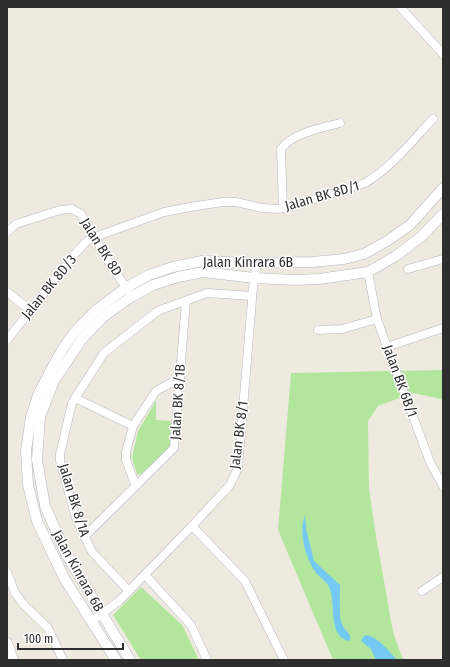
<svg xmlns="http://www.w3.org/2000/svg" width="450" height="667" viewBox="0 0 450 667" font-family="'Fira Sans Condensed',sans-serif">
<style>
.green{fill:#b2e69d}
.water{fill:#73c9f2}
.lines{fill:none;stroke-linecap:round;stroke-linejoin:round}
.minor-casing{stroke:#b4b6c1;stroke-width:9}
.tertiary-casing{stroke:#b4b6c1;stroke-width:11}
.minor{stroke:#fff;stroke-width:8}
.tertiary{stroke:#fff;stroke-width:10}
.labels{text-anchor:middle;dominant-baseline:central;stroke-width:3;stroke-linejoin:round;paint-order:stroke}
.street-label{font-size:14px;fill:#2e2e2e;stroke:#fff}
</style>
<rect width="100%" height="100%" fill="#efeae0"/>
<!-- green -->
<g class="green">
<path d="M443 370V401L441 399 413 393 378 406 368 421 369 489 375 530 393 632 402 657 405 660H333L278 530 291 373Z"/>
<path d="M156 401V420L171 421 170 448 142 474H137L132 458 138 431Z"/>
<path d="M141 587 182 625 199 660H141L113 615Z"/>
</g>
<!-- water -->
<g class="water">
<path d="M305 515 306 529 314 561 340 585C340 593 339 619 342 624 344 631 352 633 350 641 326 637 337 602 329 587 327 582 321 578 317 574 306 560 298 532 305 515Z"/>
<path d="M367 635C380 639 388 650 397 660H376L371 649 361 641 364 636Z"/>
</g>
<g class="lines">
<defs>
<g id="minor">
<path d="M400 7 443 54"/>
<path d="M283 208 281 149C292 133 322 128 340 123"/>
<path d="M7 232 16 224 60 210 72 209 81 214 108 261 129 292"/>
<path d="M408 269 443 259"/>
<path d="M368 272 377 319 387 347 430 462 443 486"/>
<path d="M7 292 30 310"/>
<path d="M318 330 342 329 377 319"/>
<path d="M7 340 73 256 87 241 95 237 164 212 190 207 223 202H236L262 208 278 209 296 205 365 183C390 169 413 140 433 119"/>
<path d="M387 347 443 328"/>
<path d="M75 398 133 426"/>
<path d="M136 486 126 460V452L133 426 156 391 180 378"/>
<path d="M192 526 245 581 284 660"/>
<path d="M84 537 174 448 186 301"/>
<path d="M7 572 15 593 24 605 48 628 63 660"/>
<path d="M145 575 191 625 207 660"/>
<path d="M129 591 92 552 76 518 60 461V454L72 403 104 353 155 313 160 310 207 293 252 296"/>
<path d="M422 591 443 577"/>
<path d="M92 621 119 601 192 526 230 485 238 468 253 288 257 263"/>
</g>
<g id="tertiary">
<path d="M7 643 13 660"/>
<path d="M116 660 64 578 37 521 28 485 26 451 31 417 38 395 54 364 64 347 74 333 95 311 127 287 149 275 173 267 202 261 257 263 312 262 344 259 364 254 387 241 410 225 443 188"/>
<path d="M130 660 66 554 45 506 37 460 40 417 54 381 82 339 103 317 131 297 153 285 178 277 203 272 254 278 295 280 319 279 368 272 396 256 422 236 443 214"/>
</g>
</defs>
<!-- minor casing -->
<use href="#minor" class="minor-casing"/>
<!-- tertiary casing -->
<use href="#tertiary" class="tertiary-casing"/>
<!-- minor -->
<use href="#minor" class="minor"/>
<!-- tertiary -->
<use href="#tertiary" class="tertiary"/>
</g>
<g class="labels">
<!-- street labels -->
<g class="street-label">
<text transform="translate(322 196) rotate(-16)">Jalan BK 8D/1</text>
<text transform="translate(101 247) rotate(58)">Jalan BK 8D</text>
<text x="248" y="262">Jalan Kinrara 6B</text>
<text transform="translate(49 287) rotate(-51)">Jalan BK 8D/3</text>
<text transform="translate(400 381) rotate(70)">Jalan BK 6B/1</text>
<text transform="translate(178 402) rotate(-86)">Jalan BK 8/1B</text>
<text transform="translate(239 435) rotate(-83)">Jalan BK 8/1</text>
<text transform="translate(74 500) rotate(73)">Jalan BK 8/1A</text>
<text transform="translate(78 571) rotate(61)">Jalan Kinrara 6B</text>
</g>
</g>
<!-- border -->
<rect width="450" height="667" fill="none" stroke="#2e2e2e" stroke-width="16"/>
<!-- scale -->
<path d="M18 643v6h105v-6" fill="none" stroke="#2e2e2e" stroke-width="2"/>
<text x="24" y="643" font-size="12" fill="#2e2e2e" stroke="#ffffff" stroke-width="3" paint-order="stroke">100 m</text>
</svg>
